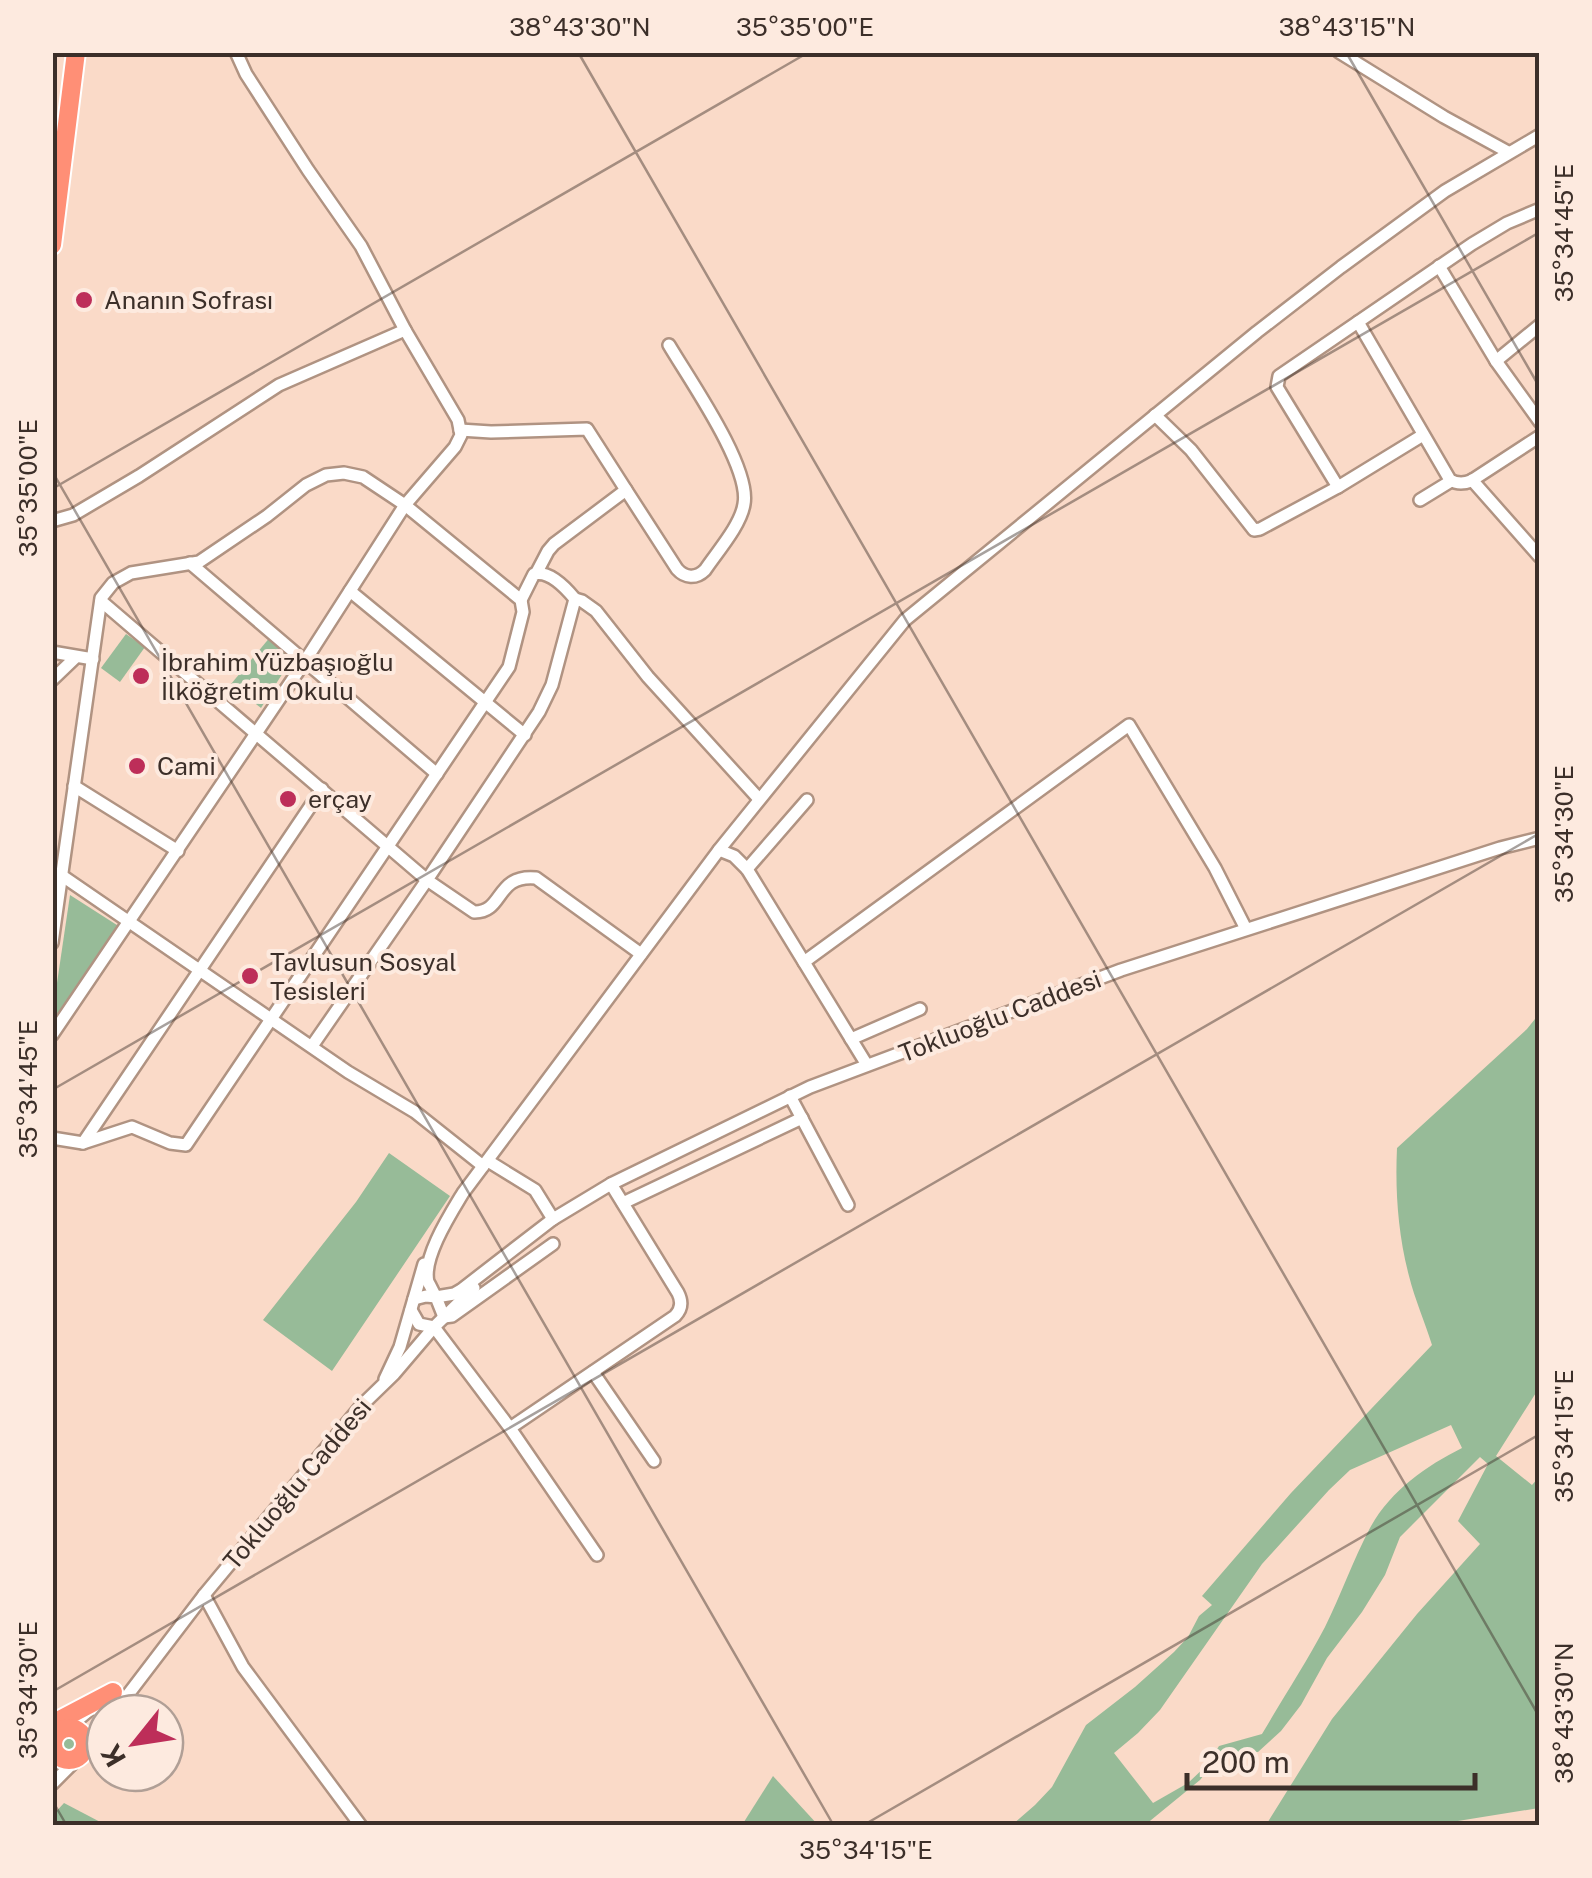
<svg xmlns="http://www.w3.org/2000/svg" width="1592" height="1878" viewBox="0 0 1592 1878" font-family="'Public Sans',sans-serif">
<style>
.green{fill:#97bb98;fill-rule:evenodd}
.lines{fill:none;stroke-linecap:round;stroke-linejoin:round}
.minor-casing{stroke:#b09382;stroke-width:16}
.highway-casing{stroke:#fff;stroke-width:22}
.minor{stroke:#fff;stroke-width:11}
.highway{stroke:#ff8f76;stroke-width:18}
.ticks{fill:none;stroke:#3c2f29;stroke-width:2.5;stroke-opacity:0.45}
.poi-dot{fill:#bd2e59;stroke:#fdeadf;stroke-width:4}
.labels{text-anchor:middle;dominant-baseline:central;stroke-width:8;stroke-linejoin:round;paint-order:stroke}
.poi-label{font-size:25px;fill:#3c2f29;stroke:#fdeadf;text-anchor:start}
.street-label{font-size:25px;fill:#3c2f29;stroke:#fdeadf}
.neatline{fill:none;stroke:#3c2f29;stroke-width:4}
.ticks-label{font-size:25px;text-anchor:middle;fill:#3c2f29}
</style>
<rect width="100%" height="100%" fill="#fadac8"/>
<!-- green -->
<g class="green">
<path d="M276 630 299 647 261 708 231 684Z"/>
<path d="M126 634 145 647 120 682 101 668Z"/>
<path d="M70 895 120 927 60 1015 53 1010Z"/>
<path d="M1539 1014V1388L1496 1456 1532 1485 1539 1477V1808L1433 1825H1266L1332 1719 1417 1614 1480 1544 1458 1521 1488 1464 1480 1457 1400 1537 1385 1575 1362 1612 1327 1658 1301 1705 1281 1731 1258 1752H1223L1200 1780 1145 1825H1012L1035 1805 1052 1787 1086 1725 1135 1687 1174 1652 1188 1637 1199 1616 1212 1605 1202 1596 1291 1493 1432 1345C1425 1322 1415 1300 1409 1276 1398 1234 1395 1191 1397 1148L1527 1029ZM1451 1425 1462 1448C1426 1466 1390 1491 1370 1528 1353 1560 1341 1595 1325 1627 1306 1663 1283 1698 1262 1734L1219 1746 1206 1766 1188 1783 1153 1803 1114 1753 1138 1733 1160 1710 1262 1564 1329 1490 1350 1470Z"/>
<path d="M389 1153 450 1196 332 1371 263 1320 356 1202Z"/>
<circle cx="70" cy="1744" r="12"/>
<path d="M773 1776 818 1825H742Z"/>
<path d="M64 1803 106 1825H53V1815Z"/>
</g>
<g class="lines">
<defs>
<g id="minor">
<path d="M1339 52 1444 117 1508 152"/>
<path d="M1540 135 1445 191 1341 267 1257 332 905 620 719 850 463 1193C451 1213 422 1258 428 1282 429 1283 435 1296 436 1297L454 1294 461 1290 553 1219 611 1184 810 1087 1121 970 1500 848 1540 838"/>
<path d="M1439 266 1496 361 1540 422"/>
<path d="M1358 322 1450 480C1457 484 1463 484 1471 481L1540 436"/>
<path d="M1496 361 1540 325"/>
<path d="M1155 415 1191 450 1254 530 1260 529 1338 487 1423 435"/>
<path d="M460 430 491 432 587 429 626 490 554 544 548 551 537 572"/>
<path d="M1472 480 1540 557"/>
<path d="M1338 487 1277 387 1279 376 1472 244 1507 223 1540 209"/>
<path d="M626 490 677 569C685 578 696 579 705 570 717 552 741 525 744 504 751 467 689 379 669 345"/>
<path d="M1420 500 1451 481"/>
<path d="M52 521 73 515 139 476 279 385 405 330"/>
<path d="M190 563 437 774"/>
<path d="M350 591 525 735"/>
<path d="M575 599 582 601 596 611 648 677 759 799"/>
<path d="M521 600 534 574C549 570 566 588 575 599L552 685 539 712 427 880 474 912C504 913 495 874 536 878L641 954"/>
<path d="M101 601 427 880 312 1046"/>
<path d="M52 652 93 659"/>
<path d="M52 680 76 657"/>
<path d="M74 786 178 851"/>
<path d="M719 850 734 856 747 869 867 1065"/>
<path d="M747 869 807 800"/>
<path d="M52 873 61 875 348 1072 415 1112 483 1166"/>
<path d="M52 943 101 598 113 583 131 573 199 562 267 516 306 485 326 475 344 473 363 477 405 505 521 600 523 612 509 667 186 1145 170 1143 132 1127 83 1143 52 1138"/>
<path d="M804 962 1129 725 1215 868 1246 929"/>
<path d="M52 1035 305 661 405 505 455 447 461 435 458 420 405 330 361 246 308 170 246 74 236 52"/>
<path d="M851 1039 920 1009"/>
<path d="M790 1096 848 1205"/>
<path d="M83 1143 322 789"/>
<path d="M488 1161 535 1190 553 1219"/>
<path d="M623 1203 802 1118"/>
<path d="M414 1299 426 1296 436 1297 444 1317 452 1316 553 1244"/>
<path d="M411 1310 419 1324 434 1327 510 1428 597 1555"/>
<path d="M593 1372 654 1461"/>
<path d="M385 1379 400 1347 424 1264"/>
<path d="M510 1428 675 1316C682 1309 682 1301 678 1293L611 1184"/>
<path d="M204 1595 243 1667 361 1826"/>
<path d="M114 1713 204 1595 361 1406 394 1374 434 1327 474 1288"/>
<path d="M68 1728 87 1712"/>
<path d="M83 1753 105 1724"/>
<path d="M52 1759 56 1754"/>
<path d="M52 1784 79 1757"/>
</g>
<g id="highway">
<path d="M52 245 76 52"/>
<path d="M52 1724 113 1692"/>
<circle cx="69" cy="1744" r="16"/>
</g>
</defs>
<!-- minor casing -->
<use href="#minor" class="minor-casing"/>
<!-- highway casing -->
<use href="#highway" class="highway-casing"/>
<!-- minor -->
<use href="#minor" class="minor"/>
<!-- highway -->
<use href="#highway" class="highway"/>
</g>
<!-- ticks -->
<path class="ticks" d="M578 52 1540 1718M1346 52 1540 388M52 471 834 1826M52 489 809 52M52 1090 1540 232M52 1692 1540 833M52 1800 67 1826M862 1826 1540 1434"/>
<!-- markers -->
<g class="poi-dot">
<circle cx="84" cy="300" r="10"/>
<circle cx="141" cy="676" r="10"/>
<circle cx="137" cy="766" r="10"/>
<circle cx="288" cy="799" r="10"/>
<circle cx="250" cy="976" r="10"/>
</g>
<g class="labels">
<!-- poi labels -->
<g class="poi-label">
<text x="104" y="300">Ananın Sofrası</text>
<text x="161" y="662">İbrahim Yüzbaşıoğlu<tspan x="161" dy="29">İlköğretim Okulu</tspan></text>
<text x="157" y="766">Cami</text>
<text x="308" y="799">erçay</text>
<text x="270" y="962">Tavlusun Sosyal<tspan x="270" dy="29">Tesisleri</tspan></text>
</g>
<!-- street labels -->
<g class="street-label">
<text transform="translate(1000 1016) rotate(-21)">Tokluoğlu Caddesi</text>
<text transform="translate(297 1484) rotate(-50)">Tokluoğlu Caddesi</text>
</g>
</g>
<!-- border -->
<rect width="1592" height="1878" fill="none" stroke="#fdeadf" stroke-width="110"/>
<!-- north arrow -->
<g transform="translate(135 1743) rotate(240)"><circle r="48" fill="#fdeadf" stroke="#b09f96" stroke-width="2.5"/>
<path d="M0-8L18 38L0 25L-18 38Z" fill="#bd2e59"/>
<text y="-15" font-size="28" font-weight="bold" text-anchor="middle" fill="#3c2f29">K</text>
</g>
<!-- scale -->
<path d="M1187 1773v15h288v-15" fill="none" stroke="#3c2f29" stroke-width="5"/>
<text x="1202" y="1773" font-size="30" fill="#3c2f29" stroke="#fdeadf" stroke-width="8" paint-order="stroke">200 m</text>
<rect x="55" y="55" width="1482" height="1768" class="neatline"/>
<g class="ticks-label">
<text x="580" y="36">38°43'30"N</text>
<text x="805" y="36">35°35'00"E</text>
<text x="1347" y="36">38°43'15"N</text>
<text transform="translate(1564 233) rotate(-90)" y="9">35°34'45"E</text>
<text transform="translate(28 488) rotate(-90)" y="9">35°35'00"E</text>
<text transform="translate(1564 834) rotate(-90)" y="9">35°34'30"E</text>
<text transform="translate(28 1089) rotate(-90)" y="9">35°34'45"E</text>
<text transform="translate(1564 1436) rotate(-90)" y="9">35°34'15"E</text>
<text transform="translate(28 1690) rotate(-90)" y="9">35°34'30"E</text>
<text transform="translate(1564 1713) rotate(-90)" y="9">38°43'30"N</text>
<text x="866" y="1859">35°34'15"E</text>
</g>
</svg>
